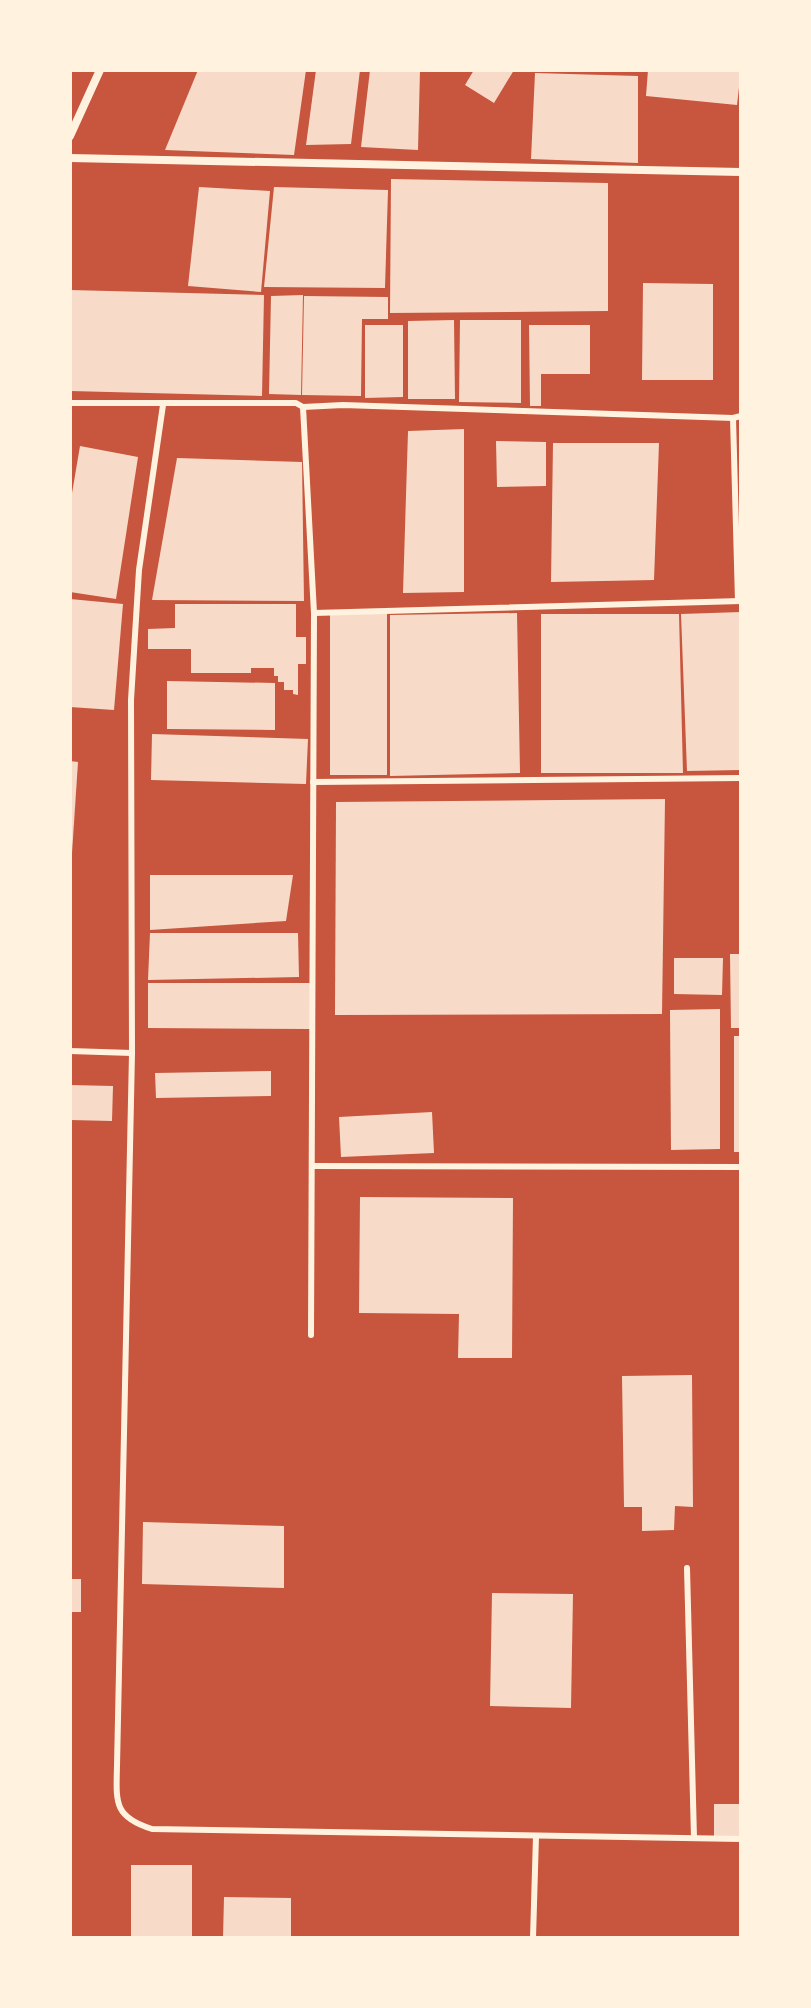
<svg xmlns="http://www.w3.org/2000/svg" width="811" height="2008" viewBox="0 0 811 2008" font-family="'Roboto Serif',serif">
<style>
.building{fill:#f7dbc8}
.lines{fill:none;stroke-linecap:round;stroke-linejoin:round}
.service{stroke:#fff3e0;stroke-width:6}
.minor{stroke:#fff3e0;stroke-width:8}
</style>
<rect width="100%" height="100%" fill="#c8553d"/>
<!-- building -->
<g class="building">
<path d="M198 70H306L294 155 165 150Z"/>
<path d="M316 70H360L351 144 306 145Z"/>
<path d="M370 70H420L418 150 361 147Z"/>
<path d="M474 70H514L494 103 465 85Z"/>
<path d="M648 70H741L737 105 646 96Z"/>
<path d="M535 73 638 76V163L531 159Z"/>
<path d="M391 179 608 183V311L390 313Z"/>
<path d="M199 187 270 191 261 292 188 286Z"/>
<path d="M274 187 388 190 385 288 264 287Z"/>
<path d="M643 283 713 284V380H642Z"/>
<path d="M70 290 264 295 262 396 70 391Z"/>
<path d="M303 295 301 395 269 394 271 296Z"/>
<path d="M304 296 388 297V319H362L361 396 302 395Z"/>
<path d="M454 320 455 399H408V321Z"/>
<path d="M460 320H521V403L459 402Z"/>
<path d="M365 325H403V397L365 398Z"/>
<path d="M529 325H590V374H541V406H530Z"/>
<path d="M464 429V592L403 593 408 431Z"/>
<path d="M496 441 546 442V486L497 487Z"/>
<path d="M553 443H659L654 580 551 582Z"/>
<path d="M80 446 138 457 116 599 70 592V505Z"/>
<path d="M177 458 302 462 304 601 152 600Z"/>
<path d="M70 599 123 604 114 710 70 707Z"/>
<path d="M175 604H296V637H306V664H298V695L293 694V690H284V682H278V676H274V668H251V673H191V649H148V629L175 628Z"/>
<path d="M741 612V770L687 771 681 614Z"/>
<path d="M387 613V775H330V615Z"/>
<path d="M517 613 520 773 390 776V615Z"/>
<path d="M541 614H679L683 773H541Z"/>
<path d="M167 681 275 683V730L167 729Z"/>
<path d="M152 734 308 739 306 784 151 780Z"/>
<path d="M70 761 78 762 72 853H70Z"/>
<path d="M665 799 662 1014 335 1015 336 802Z"/>
<path d="M150 875H293L286 921 150 930Z"/>
<path d="M150 933H298L299 977 148 980Z"/>
<path d="M730 954H741V1028H731Z"/>
<path d="M674 958H723L722 995 674 994Z"/>
<path d="M148 983H311V1029L148 1028Z"/>
<path d="M720 1009V1149L671 1150 670 1010Z"/>
<rect x="734" y="1036" width="7" height="116"/>
<path d="M271 1071V1096L156 1098 155 1073Z"/>
<path d="M70 1085 113 1086 112 1121 70 1120Z"/>
<path d="M432 1112 434 1153 341 1157 339 1117Z"/>
<path d="M360 1197 513 1198 512 1358H458L459 1314 359 1313Z"/>
<path d="M692 1375 693 1507 675 1506 674 1530 642 1531V1507H624L622 1376Z"/>
<path d="M143 1522 284 1526V1588L142 1584Z"/>
<rect x="70" y="1579" width="11" height="33"/>
<path d="M492 1593 573 1594 571 1708 490 1706Z"/>
<rect x="714" y="1804" width="27" height="32"/>
<rect x="131" y="1865" width="61" height="73"/>
<path d="M224 1897 291 1898V1938H223Z"/>
</g>
<g class="lines">
<!-- service -->
<g class="service">
<path d="M70 403H296L303 407 314 613 311 1335"/>
<path d="M163 405 139 570 131 700 132 1053 117 1766C116 1803 114 1817 152 1829L741 1839"/>
<path d="M303 407 343 405 733 418 741 416"/>
<path d="M733 418 738 601"/>
<path d="M314 613 741 601"/>
<path d="M313 782 741 778"/>
<path d="M70 1051 132 1053"/>
<path d="M313 1166 741 1167"/>
<path d="M687 1568 694 1838"/>
<path d="M533 1938 536 1836"/>
</g>
<!-- minor -->
<g class="minor">
<path d="M70 136 100 70"/>
<path d="M70 158 741 172"/>
</g>
</g>
<!-- border -->
<rect width="811" height="2008" fill="none" stroke="#fff3e0" stroke-width="144"/>
</svg>
